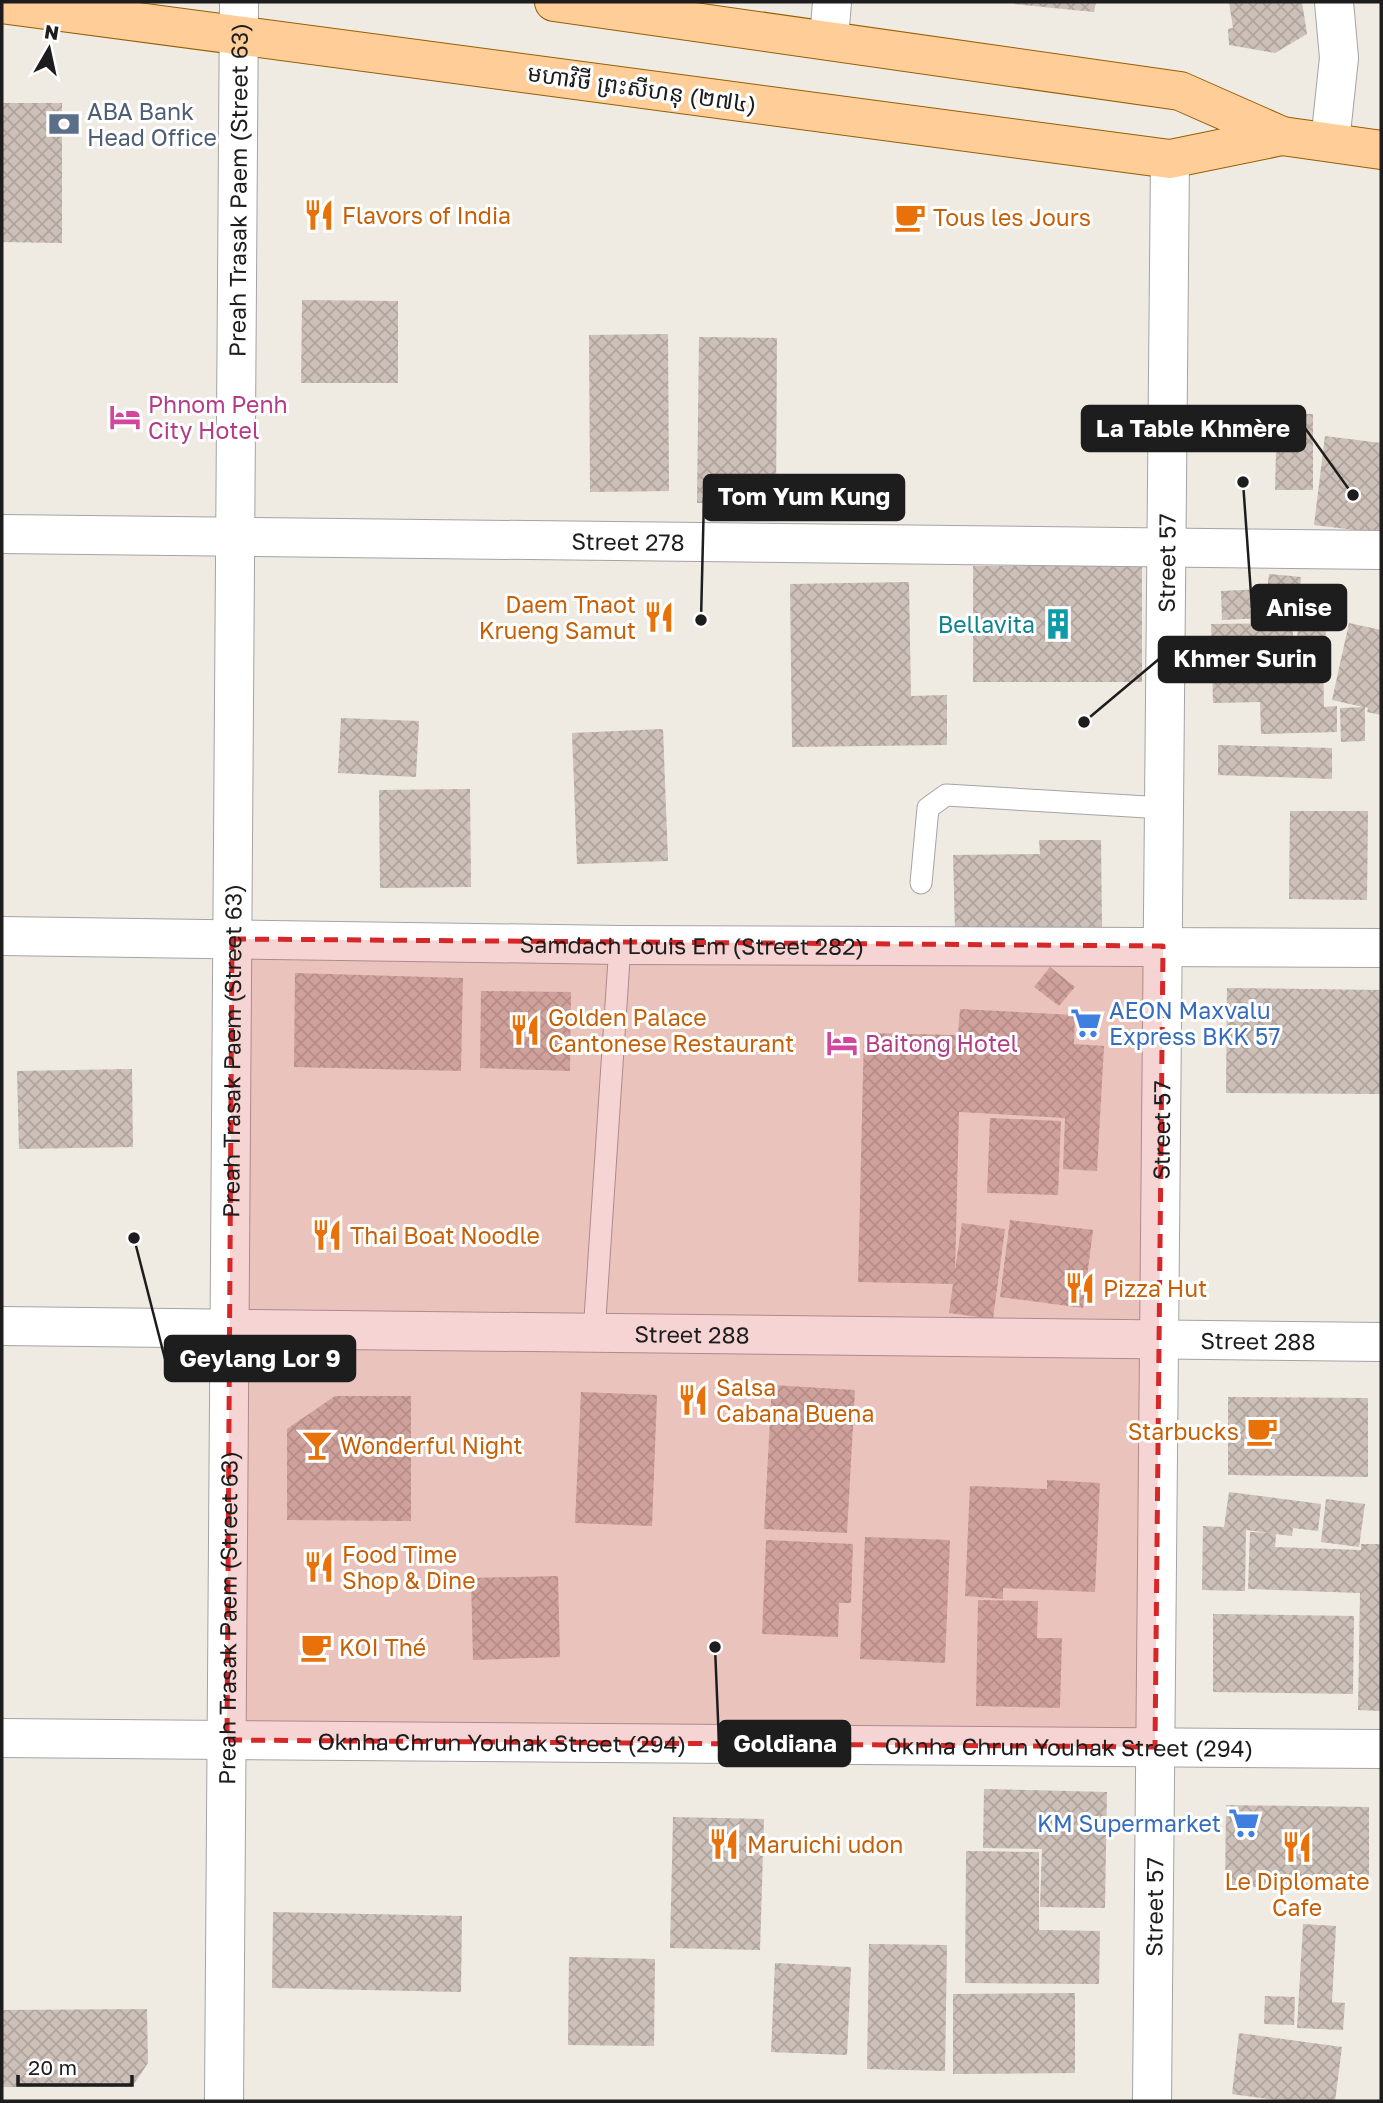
<svg xmlns="http://www.w3.org/2000/svg" width="1383" height="2103" viewBox="0 0 1383 2103" font-family="'Golos Text','Noto Sans Khmer',sans-serif">
<style>
.building{fill:url(#building-cross-hatch)}
.lines{fill:none;stroke-linecap:round;stroke-linejoin:round}
.service-casing{stroke:#a4a4a4;stroke-width:23}
.minor-casing{stroke:#a4a4a4;stroke-width:40}
.tertiary-casing{stroke:#a4a4a4;stroke-width:40}
.primary-casing{stroke:#975e00;stroke-width:40}
.service{stroke:#fff;stroke-width:21}
.minor{stroke:#fff;stroke-width:38}
.tertiary{stroke:#fff;stroke-width:38}
.primary{stroke:#ffce98;stroke-width:38}
.marked{fill:#d62828;fill-opacity:0.2;stroke:#d62828;stroke-width:5;stroke-dasharray:14 9;stroke-linejoin:round}
.labels{text-anchor:middle;dominant-baseline:central;stroke-width:6;stroke-linejoin:round;paint-order:stroke}
.street-label{font-size:23px;fill:#1d1d1d;stroke:#fff}
.service-label{font-size:23px;fill:#4e5e75;stroke:#fff;text-anchor:start}
.food-label{font-size:23px;fill:#c56008;stroke:#fff;text-anchor:start}
.hotel-label{font-size:23px;fill:#b23c85;stroke:#fff;text-anchor:start}
.culture-label{font-size:23px;fill:#0d838f;stroke:#fff;text-anchor:end}
.shop-label{font-size:23px;fill:#366cbe;stroke:#fff;text-anchor:start}
.leader{fill:none;stroke:#1d1d1d;stroke-width:2.5}
.callout-dot{fill:#1d1d1d;stroke:#fff;stroke-width:2.5}
.callout{fill:#1d1d1d;stroke:#1d1d1d;stroke-width:2.5}
.callout-label{font-size:24px;text-anchor:middle;font-weight:bold;fill:#fff}
</style>
<defs>
<pattern id="building-cross-hatch" width="8" height="8" patternUnits="userSpaceOnUse" patternTransform="scale(1.75)"><rect width="8" height="8" fill="#ccc0b8"/><path d="M0 0l8 8M0 8l8-8" fill="none" stroke="#afa59e"/></pattern>
</defs>
<rect width="100%" height="100%" fill="#efeae2"/>
<!-- building -->
<g class="building">
<path d="M1014 2H1096L1094 12 1014 4Z"/>
<path d="M1229 2H1302L1307 34 1275 53 1229 45 1228 29 1233 28Z"/>
<path d="M2 103H62V243L2 242Z"/>
<path d="M302 300 398 301V383H301Z"/>
<path d="M668 334 669 491 590 492 589 335Z"/>
<path d="M699 337 777 338 776 504 697 503Z"/>
<path d="M1216 413 1313 414V490H1275L1276 452 1217 451Z"/>
<path d="M1325 436 1381 443 1380 533 1314 525Z"/>
<rect x="973" y="566" width="169" height="116"/>
<path d="M1269 574 1301 577 1299 604 1266 601Z"/>
<path d="M909 582 911 696 947 695V745L792 747 790 584Z"/>
<path d="M1263 589 1264 618 1222 620 1221 591Z"/>
<path d="M1299 613 1327 615 1324 656 1296 654Z"/>
<path d="M1293 623V664L1323 663 1324 707 1337 706V732L1261 734 1260 702 1213 703 1211 624Z"/>
<path d="M1349 623 1381 630V715L1367 712 1368 708 1365 707V741L1341 742 1340 708 1363 707 1332 700Z"/>
<path d="M341 718 419 721 416 777 338 773Z"/>
<path d="M663 729 668 861 577 864 572 733Z"/>
<path d="M1218 745 1332 748V779L1218 775Z"/>
<path d="M470 789 471 887 380 888 379 790Z"/>
<path d="M1290 811H1368L1367 900 1289 899Z"/>
<path d="M1039 840H1101L1102 928 955 930 953 855 1040 854Z"/>
<path d="M1050 967 1075 987 1059 1006 1034 987Z"/>
<path d="M295 973 463 978 461 1071 294 1067Z"/>
<path d="M1227 988 1381 990 1380 1094 1226 1093Z"/>
<path d="M481 991 571 992 570 1071 480 1068Z"/>
<path d="M960 1009 1075 1015 1074 1044 1104 1046 1097 1171 1063 1169 1065 1118 959 1112 955 1270 962 1223 1005 1229 993 1319 949 1313 953 1284 858 1282 864 1033 958 1035Z"/>
<path d="M132 1069 133 1147 19 1149 17 1071Z"/>
<path d="M990 1118 1061 1121 1058 1195 987 1193Z"/>
<path d="M1010 1220 1093 1230 1083 1308 1000 1297Z"/>
<path d="M772 1385 855 1390 847 1533 764 1529Z"/>
<path d="M581 1392 657 1395 652 1526 575 1523Z"/>
<path d="M335 1396H411V1521L287 1520V1429Z"/>
<path d="M1228 1397 1368 1398V1477L1228 1475Z"/>
<path d="M1047 1480 1100 1483 1095 1592 1003 1588V1599L965 1596 970 1486 1047 1489Z"/>
<path d="M1229 1492 1321 1504 1318 1531 1293 1528 1292 1536 1276 1534 1275 1547 1361 1550V1544H1381V1711L1358 1710 1360 1593 1248 1589 1250 1532 1270 1533 1246 1530 1245 1591 1202 1590 1203 1526 1224 1527Z"/>
<path d="M1326 1499 1365 1504 1359 1547 1321 1542Z"/>
<path d="M865 1537 950 1540 945 1663 860 1659Z"/>
<path d="M766 1540 853 1544 851 1603H839L838 1637 762 1634Z"/>
<path d="M558 1576 560 1657 473 1660 471 1578Z"/>
<path d="M978 1600 1038 1601 1037 1638H1062L1060 1708 976 1706Z"/>
<path d="M1213 1614 1354 1616 1353 1694 1213 1692Z"/>
<path d="M984 1789 1107 1792 1105 1908 1040 1907 1042 1849 983 1848Z"/>
<path d="M1226 1805 1369 1807V1888L1225 1887Z"/>
<path d="M673 1817 764 1819 760 1950 670 1948Z"/>
<path d="M966 1851 1039 1852V1930L1100 1931 1099 1984 965 1983Z"/>
<path d="M273 1912 462 1916 461 1992 272 1988Z"/>
<path d="M1303 1924 1336 1926 1332 2002 1345 2003 1343 2030 1297 2028Z"/>
<path d="M869 1944 947 1945 945 2071 867 2069Z"/>
<path d="M569 1957 655 1959 654 2046 568 2045Z"/>
<path d="M775 1963 851 1967 847 2055 771 2052Z"/>
<path d="M1075 1993V2073L953 2074V1994Z"/>
<path d="M1265 1996 1295 1997 1294 2025 1264 2024Z"/>
<path d="M147 2009 148 2063 132 2087H2V2010Z"/>
<path d="M1239 2033 1342 2047 1335 2101H1284L1232 2094Z"/>
</g>
<g class="lines">
<defs>
<g id="service">
<path d="M921 883 928 808 946 795 1164 808"/>
<path d="M594 1333 620 945"/>
</g>
<g id="minor">
<path d="M829 39 832 2"/>
<path d="M1330 142 1339 58 1334 2"/>
<path id="s1" d="M2 534 1381 550"/>
<path id="s2" d="M2 936 620 945 1381 948"/>
<path id="s3" d="M2 1326 1381 1342"/>
<path d="M2 1738 227 1740"/>
<path id="s4" d="M1152 2101 1170 159"/>
</g>
<g id="tertiary">
<path id="s5" d="M227 1740 1381 1749"/>
<path id="s6" d="M224 2101 239 2"/>
</g>
<g id="primary">
<path d="M554 2 1180 91 1282 136 1381 150"/>
<path d="M2 4 1170 159 1282 136"/>
</g>
</defs>
<!-- service casing -->
<use href="#service" class="service-casing"/>
<!-- minor casing -->
<use href="#minor" class="minor-casing"/>
<!-- tertiary casing -->
<use href="#tertiary" class="tertiary-casing"/>
<!-- primary casing -->
<use href="#primary" class="primary-casing"/>
<!-- service -->
<use href="#service" class="service"/>
<!-- minor -->
<use href="#minor" class="minor"/>
<!-- tertiary -->
<use href="#tertiary" class="tertiary"/>
<!-- primary -->
<use href="#primary" class="primary"/>
</g>
<!-- marked area -->
<path class="marked" d="M232 939 1163 946 1155 1747 227 1740Z"/>
<!-- icons -->
<defs>
<symbol id="bank-bare" viewBox="-9 -9 18 18"><path d="M-6-4H6V4H-6ZM0-2.3a2.3 2.3 0 1 0 0 4.6a2.3 2.3 0 1 0 0-4.6Z" fill="#5c6f8a" stroke="#fff" stroke-width="2.5" paint-order="stroke"/></symbol>
<symbol id="restaurant-bare" viewBox="-9 -9 18 18"><path d="M-5-6h1v4h1v-4h1v4h1v-4h1v5L-1.5 .5V6h-2V.5L-5-1ZM5-6V6H3V1.5H1.5Q1.5-4 5-6Z" fill="#e8710a" stroke="#fff" stroke-width="2.5" paint-order="stroke"/></symbol>
<symbol id="cafe-bare" viewBox="-9 -9 18 18"><path d="M-5.5-4.5H6V0H3Q3 3.5 0 3.5H-2.5Q-5.5 3.5-5.5 0ZM3-3.2v2h1.7v-2ZM-6 4.5H4V6H-6Z" fill="#e8710a" stroke="#fff" stroke-width="2.5" paint-order="stroke"/></symbol>
<symbol id="hotel-bare" viewBox="-9 -9 18 18"><path d="M-6-4.5h1.5V1H6V5H4.5V3h-9V5H-6ZM-4 0a1.8 1.8 0 1 1 3.6 0ZM.5 0V-2.5h3Q6-2.5 6 0Z" fill="#d1479c" stroke="#fff" stroke-width="2.5" paint-order="stroke"/></symbol>
<symbol id="building-bare" viewBox="-9 -9 18 18"><path d="M-4-6H4V6H1V3H-1V6H-4ZM-2.5-4.3h1.7v1.8h-1.7ZM.8-4.3h1.7v1.8H.8ZM-2.5-1h1.7V.8h-1.7ZM.8-1h1.7V.8H.8Z" fill="#0f9aa8" stroke="#fff" stroke-width="2.5" paint-order="stroke"/></symbol>
<symbol id="supermarket-bare" viewBox="-9 -9 18 18"><path d="M-6-5.5h2.5l.6 2H6L4.5 2H-2.5L-4.4-4H-6ZM-1.5 3.2a1.3 1.3 0 1 0 .1 0ZM3 3.2a1.3 1.3 0 1 0 .1 0Z" fill="#3f7fe0" stroke="#fff" stroke-width="2.5" paint-order="stroke"/></symbol>
<symbol id="bar-bare" viewBox="-9 -9 18 18"><path d="M-6-5H6L.8 .8V4.5H3.5V6h-7V4.5H-.8V.8Z" fill="#e8710a" stroke="#fff" stroke-width="2.5" paint-order="stroke"/></symbol>
</defs>
<g fill-rule="evenodd">
<use href="#bank-bare" x="42" y="102" width="44" height="44"/>
<use href="#restaurant-bare" x="297" y="193" width="44" height="44"/>
<use href="#cafe-bare" x="888" y="195" width="44" height="44"/>
<use href="#hotel-bare" x="103" y="395" width="44" height="44"/>
<use href="#restaurant-bare" x="637" y="595" width="44" height="44"/>
<use href="#building-bare" x="1036" y="602" width="44" height="44"/>
<use href="#supermarket-bare" x="1064" y="1001" width="44" height="44"/>
<use href="#restaurant-bare" x="503" y="1008" width="44" height="44"/>
<use href="#hotel-bare" x="820" y="1021" width="44" height="44"/>
<use href="#restaurant-bare" x="305" y="1213" width="44" height="44"/>
<use href="#restaurant-bare" x="1058" y="1266" width="44" height="44"/>
<use href="#restaurant-bare" x="671" y="1378" width="44" height="44"/>
<use href="#cafe-bare" x="1240" y="1409" width="44" height="44"/>
<use href="#bar-bare" x="295" y="1423" width="44" height="44"/>
<use href="#restaurant-bare" x="297" y="1545" width="44" height="44"/>
<use href="#cafe-bare" x="294" y="1625" width="44" height="44"/>
<use href="#supermarket-bare" x="1222" y="1801" width="44" height="44"/>
<use href="#restaurant-bare" x="702" y="1822" width="44" height="44"/>
<use href="#restaurant-bare" x="1275" y="1825" width="44" height="44"/>
</g>
<g class="labels">
<!-- street labels -->
<g class="street-label">
<text transform="translate(642 88) rotate(8)">មហាវិថី ព្រះសីហនុ (២៧៤)</text>
<text stroke="none"><textPath href="#s6" startOffset="1911">Preah Trasak Paem (Street 63)</textPath></text>
<text stroke="none"><textPath href="#s1" startOffset="626">Street 278</textPath></text>
<text stroke="none"><textPath href="#s4" startOffset="1538">Street 57</textPath></text>
<text stroke="none"><textPath href="#s2" startOffset="690">Samdach Louis Em (Street 282)</textPath></text>
<text stroke="none"><textPath href="#s6" startOffset="1050">Preah Trasak Paem (Street 63)</textPath></text>
<text stroke="none"><textPath href="#s4" startOffset="971">Street 57</textPath></text>
<text stroke="none"><textPath href="#s3" startOffset="690">Street 288</textPath></text>
<text stroke="none"><textPath href="#s3" startOffset="1256">Street 288</textPath></text>
<text stroke="none"><textPath href="#s6" startOffset="483">Preah Trasak Paem (Street 63)</textPath></text>
<text stroke="none"><textPath href="#s5" startOffset="275">Oknha Chrun Youhak Street (294)</textPath></text>
<text stroke="none"><textPath href="#s5" startOffset="842">Oknha Chrun Youhak Street (294)</textPath></text>
<text stroke="none"><textPath href="#s4" startOffset="194">Street 57</textPath></text>
</g>
<!-- service labels -->
<g class="service-label">
<text x="87" y="111">ABA Bank<tspan x="87" dy="26">Head Office</tspan></text>
</g>
<!-- food labels -->
<g class="food-label">
<text x="342" y="215">Flavors of India</text>
<text x="933" y="217">Tous les Jours</text>
<text x="636" y="604" text-anchor="end">Daem Tnaot<tspan x="636" dy="26">Krueng Samut</tspan></text>
<text x="548" y="1017">Golden Palace<tspan x="548" dy="26">Cantonese Restaurant</tspan></text>
<text x="350" y="1235">Thai Boat Noodle</text>
<text x="1103" y="1288">Pizza Hut</text>
<text x="716" y="1387">Salsa<tspan x="716" dy="26">Cabana Buena</tspan></text>
<text x="1239" y="1431" text-anchor="end">Starbucks</text>
<text x="340" y="1445">Wonderful Night</text>
<text x="342" y="1554">Food Time<tspan x="342" dy="26">Shop &amp; Dine</tspan></text>
<text x="339" y="1647">KOI Thé</text>
<text x="747" y="1844">Maruichi udon</text>
<text x="1297" y="1881" text-anchor="middle">Le Diplomate<tspan x="1297" dy="26">Cafe</tspan></text>
</g>
<!-- hotel labels -->
<g class="hotel-label">
<text x="148" y="404">Phnom Penh<tspan x="148" dy="26">City Hotel</tspan></text>
<text x="865" y="1043">Baitong Hotel</text>
</g>
<!-- culture labels -->
<g class="culture-label">
<text x="1035" y="624">Bellavita</text>
</g>
<!-- shop labels -->
<g class="shop-label">
<text x="1109" y="1010">AEON Maxvalu<tspan x="1109" dy="26">Express BKK 57</tspan></text>
<text x="1221" y="1823" text-anchor="end">KM Supermarket</text>
</g>
</g>
<!-- callouts -->
<path class="leader" d="M1353 495L1305 428M701 620L704 497M1243 482L1252 608M1084 722L1159 659M134 1238L165 1359M715 1647L719 1743"/>
<g class="callout-dot">
<circle cx="1353" cy="495" r="7"/>
<circle cx="701" cy="620" r="7"/>
<circle cx="1243" cy="482" r="7"/>
<circle cx="1084" cy="722" r="7"/>
<circle cx="134" cy="1238" r="7"/>
<circle cx="715" cy="1647" r="7"/>
</g>
<g class="callout">
<rect x="1082" y="406" width="223" height="45" rx="7"/>
<rect x="704" y="475" width="200" height="45" rx="7"/>
<rect x="1252" y="585" width="94" height="45" rx="7"/>
<rect x="1159" y="637" width="171" height="45" rx="7"/>
<rect x="165" y="1336" width="190" height="45" rx="7"/>
<rect x="719" y="1721" width="131" height="45" rx="7"/>
</g>
<g class="callout-label">
<text x="1193" y="437">La Table Khmère</text>
<text x="804" y="505">Tom Yum Kung</text>
<text x="1299" y="616">Anise</text>
<text x="1245" y="667">Khmer Surin</text>
<text x="260" y="1367">Geylang Lor 9</text>
<text x="785" y="1752">Goldiana</text>
</g>
<!-- border -->
<rect width="1383" height="2103" fill="none" stroke="#1d1d1d" stroke-width="7"/>
<!-- north arrow -->
<g transform="translate(49 49) rotate(9)" stroke="#ffffff" stroke-width="5" paint-order="stroke">
<path d="M0-5L12 26L0 18L-12 26Z" fill="#1d1d1d"/>
<text y="-10" font-size="19" font-weight="bold" text-anchor="middle" fill="#1d1d1d">N</text>
</g>
<!-- scale -->
<path d="M18 2075v10h114v-10" fill="none" stroke="#1d1d1d" stroke-width="3.5"/>
<text x="28" y="2075" font-size="21" fill="#1d1d1d" stroke="#ffffff" stroke-width="5" paint-order="stroke">20 m</text>
</svg>
